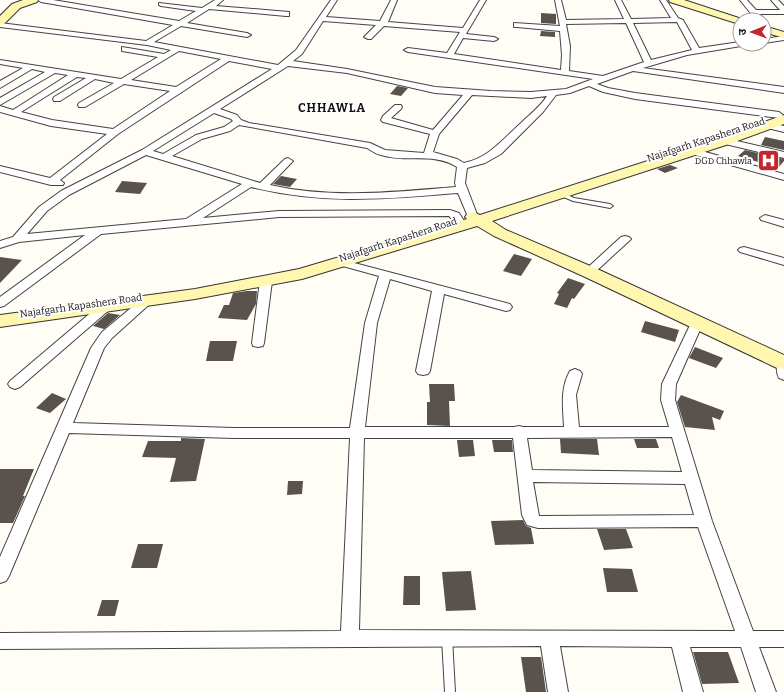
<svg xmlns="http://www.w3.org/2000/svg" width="784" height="692" viewBox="0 0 784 692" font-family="Bitter,'Noto Sans Devanagari',serif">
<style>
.building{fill:#5a524d}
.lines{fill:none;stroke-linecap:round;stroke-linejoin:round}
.lane-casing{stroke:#444;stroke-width:2}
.street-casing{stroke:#444;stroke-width:2}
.secondary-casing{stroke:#333;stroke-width:2}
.lane{fill:#fff;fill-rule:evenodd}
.street{fill:#fff;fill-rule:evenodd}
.secondary{fill:#fff6b0;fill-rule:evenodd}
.labels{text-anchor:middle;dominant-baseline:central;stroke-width:4;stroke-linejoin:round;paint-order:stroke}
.far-poi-label{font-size:9px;fill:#111;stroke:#fff;text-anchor:end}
.street-label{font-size:10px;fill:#111;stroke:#fff}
.far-district-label{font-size:12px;font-weight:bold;letter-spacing:1px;fill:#111;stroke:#fff}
</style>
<rect width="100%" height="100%" fill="#fffdf5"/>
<!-- building -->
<g class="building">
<path d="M541 13 556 14V24L541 23Z"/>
<path d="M541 31 555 32V37L540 36Z"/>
<path d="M397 86 408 88 401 96 390 94Z"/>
<path d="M765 137 784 141V150L761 145Z"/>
<path d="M745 150 784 159V161L778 168 738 156Z"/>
<path d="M670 165 678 168 665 173 657 169Z"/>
<path d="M281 176 297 179 290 187 273 184Z"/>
<path d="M122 181 147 183 140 194 115 192Z"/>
<path d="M514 254 532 259 521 276 503 271Z"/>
<path d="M0 257 22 260 0 283Z"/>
<path d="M568 278 585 284 574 299 572 298 567 308 554 304 559 294 557 293Z"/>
<path d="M247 291H257L256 304 247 320 218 318 224 305H229L233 293Z"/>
<path d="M108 313 120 315 104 329 93 326Z"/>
<path d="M645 321 679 330 675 342 641 332Z"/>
<path d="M210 341H237L233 361H206Z"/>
<path d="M695 347 723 358 716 368 689 358Z"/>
<path d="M429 384H454L455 401H449L450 426 427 425V402H430Z"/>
<path d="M52 393 66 399 50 413 36 408Z"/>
<path d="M681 395 724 411 720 420 712 417 715 430 685 427 677 402Z"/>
<path d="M181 438 205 439 196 481 170 482 176 458 142 457 148 441H181Z"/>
<path d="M560 439H597L599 455 561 453Z"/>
<path d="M634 439H656L659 448H637Z"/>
<path d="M457 440H473L475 456 459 457Z"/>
<path d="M492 440H512L513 452H494Z"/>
<path d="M0 469H34L23 496H25L13 523H0Z"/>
<path d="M288 481H303L302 494 287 495Z"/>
<path d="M523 520 526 526 531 528 534 544 495 545 491 521Z"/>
<path d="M597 529H626L633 548 604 550Z"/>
<path d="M138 544H163L157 568H131Z"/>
<path d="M603 568 632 569 638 592H607Z"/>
<path d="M471 571 476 610 446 611 442 572Z"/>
<path d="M404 576H420V605H403Z"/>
<path d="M102 600H119L115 616H97Z"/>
<path d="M693 652H728L739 683 702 684Z"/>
<path d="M521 657H541L546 692H526Z"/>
</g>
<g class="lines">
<defs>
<g id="lane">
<path d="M561 192 574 198 610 204 613 206 610 208 573 201 559 195V193Z"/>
<path d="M447 634 450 635 452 638 455 692H445L442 638 444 635Z"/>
</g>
<g id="street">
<path d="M38 0H53L179 21 196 11 161 6 159 5V3L202 8 215 0H223L216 6 289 12V16H286L209 9 187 23 247 33 251 35 247 37 181 26 154 42 278 65 296 50 331 0H337L326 17 380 21 391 0H397L388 22 463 28 480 0H486L466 34 494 37 498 39 494 41 463 38 454 54 561 70 562 55 560 31 517 27H514V23L560 26 555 0H561L566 20 624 19 615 0H621L631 19 671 18 660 0H666L678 18 683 20 699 48 740 42V44H745L741 46 687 55 643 68 784 87V93L633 71 597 84 608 88 635 93 779 112 783 115 779 118 635 99 603 92 589 86 570 93 556 95 543 112 501 154 485 163 467 168 465 183 478 217 477 219H469L458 193C384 199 325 205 251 187L203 218 279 211 450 210 459 213 464 221 463 223H455L449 216 279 217 101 234 4 306 0 307V297L85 235 19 242 0 248V241L13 237 39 207 61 191 142 150 272 69 229 61 118 134 60 180 64 183 63 185H51L0 172V166L50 178 107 134 51 126 0 112V106L13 110 68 75 55 73 0 105V98L45 72 32 69 0 88V81L23 68 0 64V60L121 79 158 57 122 51V47L164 54 171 50 147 45 0 27V23L146 41 173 25 41 2ZM323 21 376 25 364 37 368 39H371L384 26 460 32 447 53 408 48 404 50 408 52 593 79 566 89 531 92 491 91 435 87 347 69 293 61 302 54ZM677 22 692 50 651 60 633 23ZM626 23 644 62 603 76 569 71 570 46 566 24ZM179 51 221 59 176 87 131 80ZM288 66 347 73 435 93 463 95 433 130 391 118 401 109 402 107 401 105H395L383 116 381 120 383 122 430 134 424 153 385 150 370 143 249 123 241 120 237 115 220 109ZM77 77 86 78 54 97 53 99 54 101H60L95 79 114 83 79 103 78 105 79 107H85L124 84 170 91 113 129 52 120 21 112ZM472 95 531 98 547 96C540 107 530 114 521 123 503 139 489 158 464 163L457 159 433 152 439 134ZM214 113 231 119 233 121 224 127 196 135 163 154 153 151ZM239 125 367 148C372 151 376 154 381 155 406 163 434 152 457 167L455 183 456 187C394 192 332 199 270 185L293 161 288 158 285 159 260 183 172 156 202 139 230 131ZM146 155 242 184 186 219 27 234 47 211 69 195Z"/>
<path d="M740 0H747L756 10H780L771 0H778L784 6V14H759L763 18 762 20H756Z"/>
<path d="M784 36V40L764 43V39Z"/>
<path d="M766 122 784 126V132L763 127 761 125 763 123Z"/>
<path d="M724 138 784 152V158L721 143 719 141Z"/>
<path d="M691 148 784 174V180L688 153 686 151 688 149Z"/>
<path d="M765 215 784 220V227L761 220 760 218Z"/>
<path d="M625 236 629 237 631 239 629 241 593 274H585L583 272 585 270 621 237Z"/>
<path d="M744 247 784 258V265L740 252 738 250 740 248Z"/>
<path d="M343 260 510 304 512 307 510 310 506 311 444 294 430 371 428 374 423 375 418 374 416 371 432 291 390 279 377 323 365 427H514L519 426 523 427H564C563 408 560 388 570 371L575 369 580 371 582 374 576 395 579 427H669L661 400 662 384 691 323 693 320H701L703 323 676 384 675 400 712 521 753 631H784V647H759L776 692H756L741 647H690L703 692H683L672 647 560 646 568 692H548L541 646 0 649V633L341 631 350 438H234L69 433 9 576 6 581 0 583V557L91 348 102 332 143 298H151L153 301 112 338 104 348 73 423 234 428H350L365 323 379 276 339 265 337 263 339 261ZM672 437 682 472 532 470 527 438ZM364 438H513L522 515 527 525 538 528 698 527 735 631 359 630ZM533 482 685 484 694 515 539 516Z"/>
<path d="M266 277 270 278 272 281 264 343 263 346 258 347 253 346 252 343 260 281 262 278Z"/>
<path d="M105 303 109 304 111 307 109 310 20 387 15 389 10 387 8 384 10 381 101 304Z"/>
<path d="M784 358V380L779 378C776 373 776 364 779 359Z"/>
</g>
<g id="secondary">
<path d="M23 0H38L37 2 20 8 4 24 0 25V16L12 4Z"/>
<path d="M669 0H684L745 20H740V24L736 23 670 2Z"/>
<path d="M764 26 784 32V38L764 32Z"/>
<path d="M784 115V124L729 144 492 221 506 230 595 268 784 355V369L777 368 583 276 494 236 477 226 302 279 195 299 0 327V315L195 289 299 269 467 219 465 217 467 214 473 212 480 215 719 138Z"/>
</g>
</defs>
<!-- lane casing -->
<use href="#lane" class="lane-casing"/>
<!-- street casing -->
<use href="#street" class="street-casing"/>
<!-- secondary casing -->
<use href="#secondary" class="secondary-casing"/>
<!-- lane -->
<use href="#lane" class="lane"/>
<!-- street -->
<use href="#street" class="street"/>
<!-- secondary -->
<use href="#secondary" class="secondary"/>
</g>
<!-- icons -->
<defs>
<symbol id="hospital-square" viewBox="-11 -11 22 22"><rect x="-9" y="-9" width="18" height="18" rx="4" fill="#c4262e" stroke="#fff"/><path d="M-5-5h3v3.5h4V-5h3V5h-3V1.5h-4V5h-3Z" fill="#fff"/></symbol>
</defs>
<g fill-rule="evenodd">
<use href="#hospital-square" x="756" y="148" width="25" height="25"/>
</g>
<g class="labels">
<!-- far-poi labels -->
<g class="far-poi-label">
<text x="752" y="161">DGD Chhawla</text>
</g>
<!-- street labels -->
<g class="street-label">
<text transform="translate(706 140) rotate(-18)">Najafgarh Kapashera Road</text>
<text transform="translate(398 240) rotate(-18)">Najafgarh Kapashera Road</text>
<text transform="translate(81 306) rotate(-8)">Najafgarh Kapashera Road</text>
</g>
<!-- far-district labels -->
<g class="far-district-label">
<text x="332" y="108">CHHAWLA</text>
</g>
</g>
<!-- north arrow -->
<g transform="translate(752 32) rotate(269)"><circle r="19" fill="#ffffff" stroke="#a0a0a0"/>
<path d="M0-3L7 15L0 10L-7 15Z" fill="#c4262e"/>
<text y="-6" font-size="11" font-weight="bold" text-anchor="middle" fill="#111111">उ</text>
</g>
</svg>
